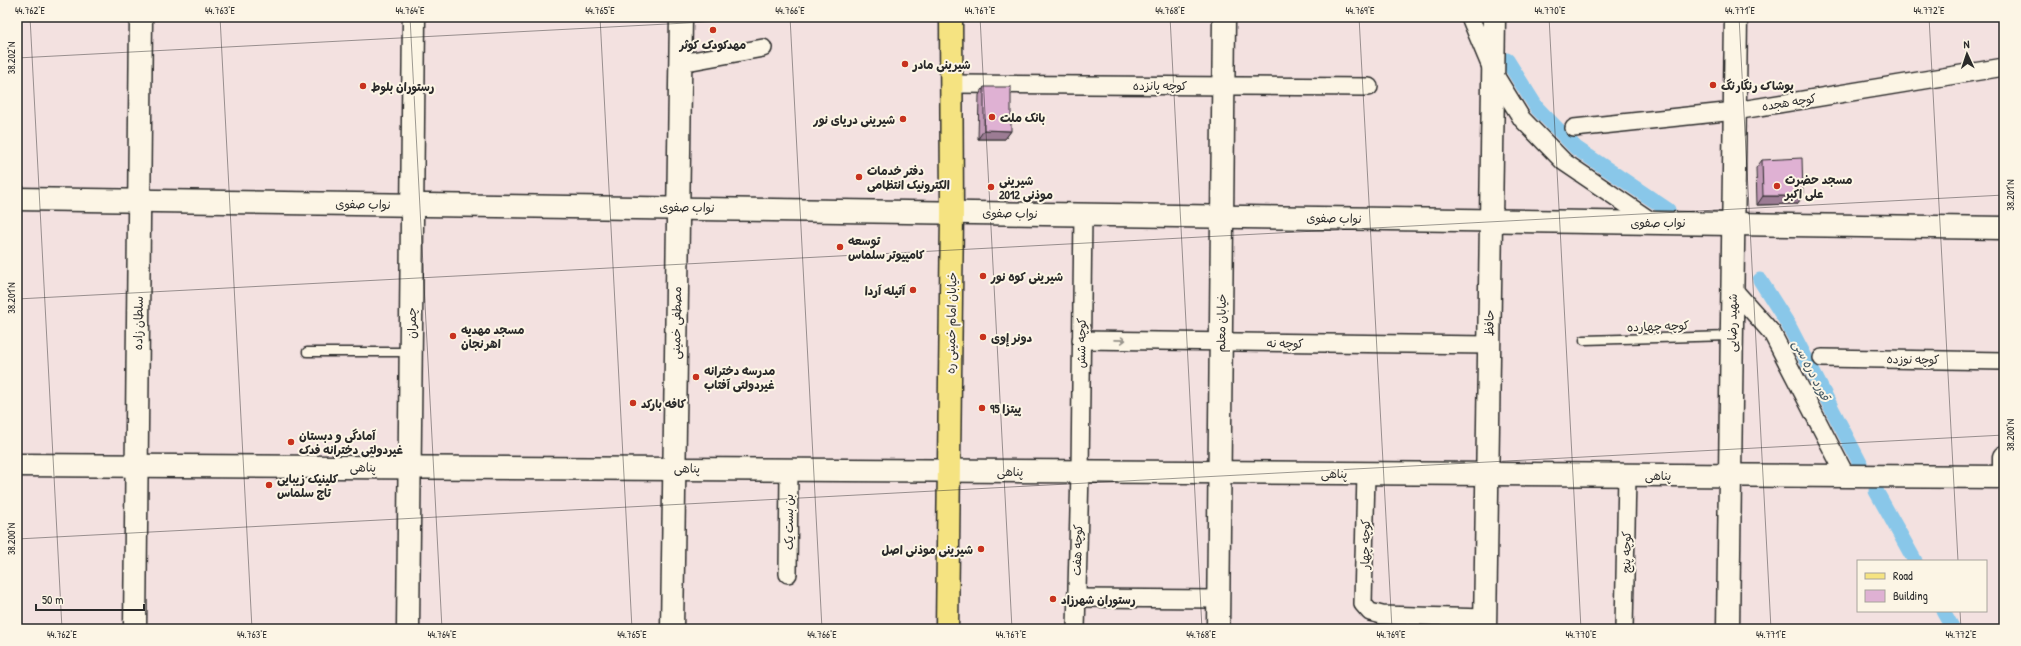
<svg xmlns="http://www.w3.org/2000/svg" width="2021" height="646" viewBox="0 0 2021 646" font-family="'Patrick Hand','Playpen Sans Arabic',sans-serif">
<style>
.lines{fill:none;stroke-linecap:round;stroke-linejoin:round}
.canal{stroke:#89c7e9;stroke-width:15}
.lane-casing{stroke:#2b2b2b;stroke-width:11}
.street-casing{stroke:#2b2b2b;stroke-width:20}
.secondary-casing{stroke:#2b2b2b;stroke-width:25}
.primary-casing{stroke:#2b2b2b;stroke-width:25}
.lane{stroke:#fcf5e5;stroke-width:8}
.street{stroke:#fcf5e5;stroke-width:17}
.secondary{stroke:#fcf5e5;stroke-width:22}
.primary{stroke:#f5e381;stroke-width:22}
.wall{fill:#c098b5;stroke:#2b2b2b}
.shaded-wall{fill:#9c7c94;stroke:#2b2b2b}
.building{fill:#dfb1d3;stroke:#2b2b2b}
.oneway{stroke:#949088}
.ticks{fill:none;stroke:#2b2b2b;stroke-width:1;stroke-opacity:0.45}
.poi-dot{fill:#c8321e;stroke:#fcf5e5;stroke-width:1.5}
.labels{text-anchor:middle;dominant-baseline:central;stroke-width:4;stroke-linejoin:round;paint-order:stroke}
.poi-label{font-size:12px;font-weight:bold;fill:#2b2b2b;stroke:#fcf5e5;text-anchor:start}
.street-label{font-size:12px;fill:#2b2b2b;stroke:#fcf5e5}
.water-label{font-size:13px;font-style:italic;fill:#475a64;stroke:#fcf5e5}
.neatline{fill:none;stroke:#2b2b2b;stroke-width:1.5}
.ticks-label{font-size:10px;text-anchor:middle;fill:#2b2b2b}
</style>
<rect width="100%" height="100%" fill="#f3e1e0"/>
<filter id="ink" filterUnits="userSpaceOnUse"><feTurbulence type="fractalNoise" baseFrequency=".025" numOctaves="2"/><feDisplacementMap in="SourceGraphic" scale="8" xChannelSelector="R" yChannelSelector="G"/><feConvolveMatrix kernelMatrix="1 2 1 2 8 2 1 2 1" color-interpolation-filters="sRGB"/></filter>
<g filter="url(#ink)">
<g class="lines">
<!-- canal -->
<g class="canal">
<path d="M1507 60 1537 108 1576 148 1668 210"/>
<path d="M1760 280 1788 324 1860 463"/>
<path d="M1876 491 1915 561"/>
<path d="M1943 611 1953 629"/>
</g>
<defs>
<g id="lane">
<path d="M1584 340 1731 336"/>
<path d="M307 352H410"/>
</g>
<g id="street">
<path d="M1470 17 1493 72 1522 119 1564 162 1654 223"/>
<path d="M681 63 763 48"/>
<path d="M952 84 1369 87"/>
<path d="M1574 128 1735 111 2004 67"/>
<path d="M1732 288 1772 333 1846 476"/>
<path d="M1081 340 1489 345"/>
<path d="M1822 358 2004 361"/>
<path d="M1366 473 1363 604 1370 612 1382 615 1485 618"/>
<path d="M788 574 789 470"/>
<path d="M1076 598 1219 599"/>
<path d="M1076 629 1080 472 1083 214"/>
<path d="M1624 629 1627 475"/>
</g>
<g id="secondary">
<path d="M17 199 2004 228"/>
<path d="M17 465 2004 477"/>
<path d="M2004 477V457"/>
<path d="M135 629 141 17"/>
<path d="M408 629 414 17"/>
<path d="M672 629 681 17"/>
<path d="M1218 629 1224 17"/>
<path d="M1485 629 1494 17"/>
<path d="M1728 629 1736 17"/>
</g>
<path id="primary" d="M947 629 952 213 951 17"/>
</defs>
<!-- lane casing -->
<use href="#lane" class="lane-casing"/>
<!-- street casing -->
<use href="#street" class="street-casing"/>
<!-- secondary casing -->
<use href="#secondary" class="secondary-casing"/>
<!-- primary casing -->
<use href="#primary" class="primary-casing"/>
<!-- lane -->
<use href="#lane" class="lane"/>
<!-- street -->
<use href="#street" class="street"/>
<!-- secondary -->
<use href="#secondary" class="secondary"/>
<!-- primary -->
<use href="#primary" class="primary"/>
</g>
<!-- wall -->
<g class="wall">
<path d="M984 87 1011 131 1005 139H978L979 95Z"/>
<path d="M1762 160 1803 196 1797 204 1757 205 1756 168Z"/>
</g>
<!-- shaded-wall -->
<g class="shaded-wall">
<path d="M984 130 1011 131 1005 139H978Z"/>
<path d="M1763 196H1803L1797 204 1757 205Z"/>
</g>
<!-- building -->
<g class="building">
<path d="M984 87H1011V131L984 130Z"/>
<path d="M1802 158 1803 196H1763L1762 160Z"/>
</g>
<!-- one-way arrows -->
<defs><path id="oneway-shaft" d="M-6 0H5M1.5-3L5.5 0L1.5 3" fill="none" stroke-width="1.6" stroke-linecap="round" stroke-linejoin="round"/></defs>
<use class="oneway" href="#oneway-shaft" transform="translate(1120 340) rotate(1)"/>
</g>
<!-- ticks -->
<path class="ticks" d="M30 17 62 629M220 17 252 629M410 17 442 629M600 17 632 629M790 17 822 629M980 17 1012 629M1170 17 1202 629M1359 17 1392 629M1549 17 1581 629M1739 17 1771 629M1929 17 1958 561M17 58 801 17M17 299 2004 195M17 539 2004 435M1960 611 1961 629"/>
<!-- markers -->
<g class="poi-dot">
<circle cx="713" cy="30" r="4"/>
<circle cx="905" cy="64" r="4"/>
<circle cx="1713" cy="85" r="4"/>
<circle cx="363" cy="86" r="4"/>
<circle cx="992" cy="117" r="4"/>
<circle cx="903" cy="119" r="4"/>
<circle cx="859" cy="177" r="4"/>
<circle cx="1777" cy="186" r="4"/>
<circle cx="991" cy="187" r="4"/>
<circle cx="840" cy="247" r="4"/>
<circle cx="983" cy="276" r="4"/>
<circle cx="913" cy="290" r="4"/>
<circle cx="453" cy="336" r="4"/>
<circle cx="983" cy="337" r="4"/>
<circle cx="696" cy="377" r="4"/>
<circle cx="633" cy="403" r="4"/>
<circle cx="982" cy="408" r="4"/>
<circle cx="291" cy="442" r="4"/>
<circle cx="269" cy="485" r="4"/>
<circle cx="981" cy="549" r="4"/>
<circle cx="1053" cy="599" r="4"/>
</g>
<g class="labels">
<!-- poi labels -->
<g class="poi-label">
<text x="713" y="44" text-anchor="middle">مهدکودک کوثر</text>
<text x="913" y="64">شیرینی مادر</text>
<text x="1721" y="85">پوشاک رنگارنگ</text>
<text x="371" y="86">رستوران بلوط</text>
<text x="1000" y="117">بانک ملت</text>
<text x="895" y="119" text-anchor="end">شیرینی دریای نور</text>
<text x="867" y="170">دفتر خدمات<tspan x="867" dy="14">الکترونیک انتظامی</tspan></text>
<text x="1785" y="179">مسجد حضرت<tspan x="1785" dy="14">علی اکبر</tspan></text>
<text x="999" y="180">شیرینی<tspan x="999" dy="14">موذنی 2012</tspan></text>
<text x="848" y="240">توسعه<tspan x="848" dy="14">کامپیوتر سلماس</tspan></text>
<text x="991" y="276">شیرینی کوه نور</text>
<text x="905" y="290" text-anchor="end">آتیله آردا</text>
<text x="461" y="329">مسجد مهدیه<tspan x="461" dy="14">اهرنجان</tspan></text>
<text x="991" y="337">دونر إوی</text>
<text x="704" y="370">مدرسه دخترانه<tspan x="704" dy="14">غیردولتی آفتاب</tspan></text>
<text x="641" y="403">کافه بارکد</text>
<text x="990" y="408">پیتزا 95</text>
<text x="299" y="435">آمادگی و دبستان<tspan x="299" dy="14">غیردولتی دخترانه فدک</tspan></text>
<text x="277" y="478">کلینیک زیبایی<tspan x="277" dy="14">تاج سلماس</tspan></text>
<text x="973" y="549" text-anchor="end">شیرینی موذنی اصل</text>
<text x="1061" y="599">رستوران شهرزاد</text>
</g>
<!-- street labels -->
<g class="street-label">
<text x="1160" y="85">کوچه پانزده</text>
<text transform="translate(1789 102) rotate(-9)">کوچه هجده</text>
<text transform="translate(363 204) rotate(1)">نواب صفوی</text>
<text transform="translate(687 207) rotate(1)">نواب صفوی</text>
<text transform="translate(1010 213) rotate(1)">نواب صفوی</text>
<text transform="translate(1334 218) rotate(1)">نواب صفوی</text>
<text x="1658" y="222">نواب صفوی</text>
<text transform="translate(138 323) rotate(-89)">سلطان زاده</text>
<text transform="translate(411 323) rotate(-90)">چمران</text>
<text transform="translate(676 323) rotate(-89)">مصطفی خمینی</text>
<text transform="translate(951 323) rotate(-89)">خیابان امام خمینی ره</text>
<text transform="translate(1221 323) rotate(-89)">خیابان معلم</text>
<text transform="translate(1489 323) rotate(-89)">حافظ</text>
<text transform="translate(1732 323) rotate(-89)">شهید رضایی</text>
<text transform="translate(1658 326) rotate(-2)">کوچه چهارده</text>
<text transform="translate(1081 343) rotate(-89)">کوچه شش</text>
<text transform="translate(1285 343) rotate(1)">کوچه نه</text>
<text transform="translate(1913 359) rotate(1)">کوچه نوزده</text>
<text transform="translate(363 467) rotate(1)">پناهی</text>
<text transform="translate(687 468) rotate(1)">پناهی</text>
<text x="1010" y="471">پناهی</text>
<text x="1334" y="473">پناهی</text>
<text x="1658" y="475">پناهی</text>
<text transform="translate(788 522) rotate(-90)">بن بست یک</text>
<text transform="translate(1365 544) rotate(-89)">کوچه چهار</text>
<text transform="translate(1077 550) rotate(-88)">کوچه هفت</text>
<text transform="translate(1626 552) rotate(-89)">کوچه پنج</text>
</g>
<!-- water labels -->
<g class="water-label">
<text transform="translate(1812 370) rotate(63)">قورد دره سی</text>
</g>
</g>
<!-- margin -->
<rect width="2021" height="646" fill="none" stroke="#fcf5e5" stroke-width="44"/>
<!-- legend -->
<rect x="1857" y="560" width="130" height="52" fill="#fcf5e5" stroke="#a8a49b"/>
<rect x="1865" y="573" width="20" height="6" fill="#f5e381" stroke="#a8a49b"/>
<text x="1893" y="580" font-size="12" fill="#2b2b2b">Road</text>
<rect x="1865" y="590" width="20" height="12" fill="#dfb1d3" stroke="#a8a49b"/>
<text x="1893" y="600" font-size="12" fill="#2b2b2b">Building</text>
<!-- north arrow -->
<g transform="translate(1967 54) rotate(357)" stroke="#fcf5e5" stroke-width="3" paint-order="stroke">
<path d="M0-3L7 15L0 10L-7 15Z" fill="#2b2b2b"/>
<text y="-6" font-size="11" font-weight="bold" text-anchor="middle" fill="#2b2b2b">N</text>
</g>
<!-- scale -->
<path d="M36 604v6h108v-6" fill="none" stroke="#2b2b2b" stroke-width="2"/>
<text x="42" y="604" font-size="12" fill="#2b2b2b" stroke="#fcf5e5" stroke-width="3" paint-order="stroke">50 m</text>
<rect x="22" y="22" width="1977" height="602" class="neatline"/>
<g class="ticks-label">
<text x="30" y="14">44.762°E</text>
<text x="220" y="14">44.763°E</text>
<text x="410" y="14">44.764°E</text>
<text x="600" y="14">44.765°E</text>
<text x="790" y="14">44.766°E</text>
<text x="980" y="14">44.767°E</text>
<text x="1170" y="14">44.768°E</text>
<text x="1360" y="14">44.769°E</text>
<text x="1550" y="14">44.770°E</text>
<text x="1740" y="14">44.771°E</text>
<text x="1929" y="14">44.772°E</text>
<text transform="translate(11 58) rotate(-90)" y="4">38.202°N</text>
<text transform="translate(2010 195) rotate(-90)" y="4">38.201°N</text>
<text transform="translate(11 298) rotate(-90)" y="4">38.201°N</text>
<text transform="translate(2010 435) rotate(-90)" y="4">38.200°N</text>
<text transform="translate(11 539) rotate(-90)" y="4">38.200°N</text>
<text x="62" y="638">44.762°E</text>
<text x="252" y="638">44.763°E</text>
<text x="442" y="638">44.764°E</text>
<text x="632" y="638">44.765°E</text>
<text x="822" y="638">44.766°E</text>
<text x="1011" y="638">44.767°E</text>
<text x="1201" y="638">44.768°E</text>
<text x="1391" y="638">44.769°E</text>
<text x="1581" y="638">44.770°E</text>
<text x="1771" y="638">44.771°E</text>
<text x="1961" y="638">44.772°E</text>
</g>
</svg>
